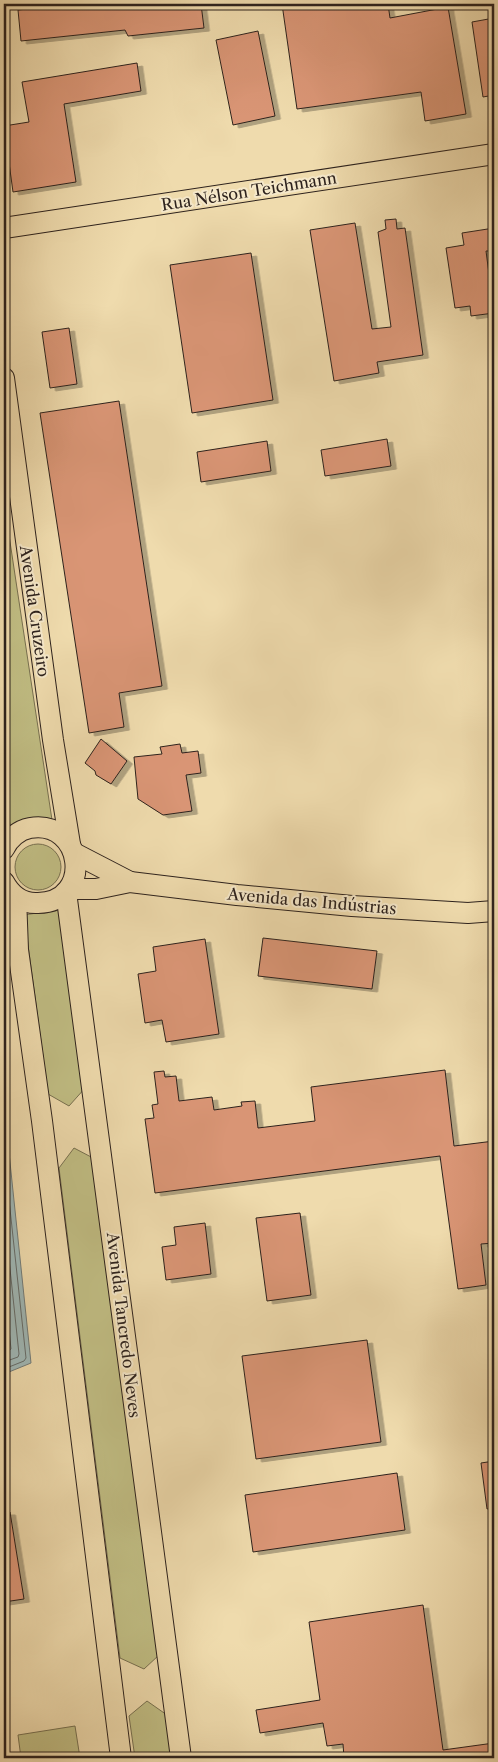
<svg xmlns="http://www.w3.org/2000/svg" width="498" height="1762" viewBox="0 0 498 1762" font-family="'Libre Caslon Text',serif">
<style>
.green{fill:#c1be84;stroke:#777050}
.water{fill:#a0b8b6;stroke:#727c79}
.lines{fill:none;stroke-linecap:round;stroke-linejoin:round}
.shore{stroke:#666d6a;stroke-width:1}
.building{fill:#d99574;stroke:#2d221d;filter:url(#shadow)}
.major-casing{stroke:#2d221d;stroke-width:22}
.major{stroke:#efdbad;stroke-width:20}
.labels{text-anchor:middle;dominant-baseline:central;stroke-width:4;stroke-linejoin:round;paint-order:stroke}
.street-label{font-size:16px;fill:#2d221d;stroke:#f5e8ca}
</style>
<defs>
<filter id="shadow"><feDropShadow dx="5.5" dy="3" stdDeviation="0" flood-color="#0004"/></filter>
</defs>
<rect width="100%" height="100%" fill="#efdbad"/>
<filter id="stains"><feTurbulence type="fractalNoise" baseFrequency=".004" numOctaves="4"/><feColorMatrix values="0 0 0 0 .2 0 0 0 0 .09 0 0 0 0 .02 0 0 0 .5 -.17"/></filter>
<radialGradient id="worn" r=".72"><stop offset=".6" stop-color="#630" stop-opacity="0"/><stop offset="1" stop-color="#630" stop-opacity=".3"/></radialGradient>
<!-- green -->
<g class="green">
<path d="M4 502 52 820 10 825 4 784Z"/>
<circle cx="38" cy="867" r="23"/>
<path d="M63 909 86 1087 69 1106 48 1094 24 915Z"/>
<path d="M74 1148 93 1158 159 1655 144 1669 120 1658 59 1168Z"/>
<path d="M147 1701 167 1715 173 1758H135L129 1716Z"/>
<path d="M75 1726 80 1758H21L18 1735Z"/>
</g>
<!-- water -->
<path class="water" d="M4 1105 31 1363 4 1374Z"/>
<g class="lines">
<!-- shore -->
<g class="shore">
<path d="M4 1153 26 1358 24 1361 4 1369"/>
<path d="M4 1212 19 1354 18 1357 4 1362"/>
<path d="M4 1282 11 1349 4 1354"/>
</g>
</g>
<!-- building -->
<g class="building">
<path d="M75 4H201L204 28 128 36 125 30 21 41 18 10Z"/>
<path d="M282 4H388L390 18 448 7 466 114 425 121 421 92 297 109Z"/>
<path d="M494 18V95L483 97 472 22Z"/>
<path d="M258 31 275 116 233 125 216 40Z"/>
<path d="M137 63 141 91 64 104 76 182 13 192 4 126 29 122 22 82Z"/>
<path d="M396 219 397 229 405 228 423 355 377 362 379 373 334 381 310 230 355 223 372 329 391 327 378 232 386 229 385 220Z"/>
<path d="M494 228V251H486L494 313 471 316 470 306 455 308 446 248 464 245 462 233Z"/>
<path d="M251 253 273 400 192 413 170 265Z"/>
<path d="M69 328 77 384 50 388 42 332Z"/>
<path d="M119 401 162 686 119 693 124 727 89 733 40 413Z"/>
<path d="M387 439 391 466 325 476 321 450Z"/>
<path d="M267 441 271 471 201 482 197 452Z"/>
<path d="M101 739 127 761 111 784 96 775 95 771 85 763Z"/>
<path d="M180 744 182 753 198 751 201 773 186 775 192 811 163 815 138 799 134 757 162 754 160 747Z"/>
<path d="M263 938 377 951 372 989 258 976Z"/>
<path d="M205 939 219 1034 166 1042 162 1020 145 1023 138 974 156 971 153 947Z"/>
<path d="M445 1070 454 1146 494 1141V1243L481 1244 486 1285 458 1289 440 1156 155 1193 145 1119 154 1118 152 1105 158 1104 154 1072 164 1071 165 1077 176 1076 179 1101 212 1097 214 1110 242 1106 241 1102 255 1101 258 1128 315 1121 311 1087Z"/>
<path d="M300 1213 311 1295 267 1301 256 1218Z"/>
<path d="M205 1223 211 1274 166 1280 162 1247 176 1245 174 1227Z"/>
<path d="M367 1340 381 1442 256 1459 242 1356Z"/>
<path d="M494 1461V1508L487 1509 481 1463Z"/>
<path d="M397 1473 405 1530 253 1552 245 1495Z"/>
<path d="M4 1512H10L24 1599 4 1602Z"/>
<path d="M423 1605 443 1750 494 1743V1758H344L343 1744 327 1746 323 1723 260 1733 256 1710 320 1700 309 1622Z"/>
</g>
<g class="lines">
<defs>
<g id="major">
<path d="M4 228 494 154"/>
<path d="M4 378 53 740 70 844"/>
<path d="M4 849C9 838 19 830 30 828 84 819 94 902 38 903 23 904 11 895 4 882"/>
<path d="M74 853 130 882"/>
<path d="M69 889H96L130 882 237 895 352 906 468 913 494 911"/>
<path d="M66 892 181 1758"/>
<path d="M16 897 18 950 42 1121 121 1758"/>
</g>
</defs>
<!-- major casing -->
<use href="#major" class="major-casing"/>
<!-- major -->
<use href="#major" class="major"/>
</g>
<g class="labels">
<!-- street labels -->
<g class="street-label">
<text transform="translate(249 191) rotate(-9)">Rua Nélson Teichmann</text>
<text transform="translate(35 611) rotate(82)">Avenida Cruzeiro</text>
<text transform="translate(312 901) rotate(5)">Avenida das Indústrias</text>
<text transform="translate(124 1325) rotate(83)">Avenida Tancredo Neves</text>
</g>
</g>
<!-- margin -->
<rect width="498" height="1762" fill="none" stroke="#efdbad" stroke-width="20"/>
<rect x="5" y="5" width="488" height="1752" fill="none" stroke="#2d221d" stroke-width="2.5"/>
<rect x="10" y="10" width="478" height="1742" fill="none" stroke="#2d221d"/>
<rect width="100%" height="100%" filter="url(#stains)"/>
<rect width="100%" height="100%" fill="url(#worn)"/>
</svg>
